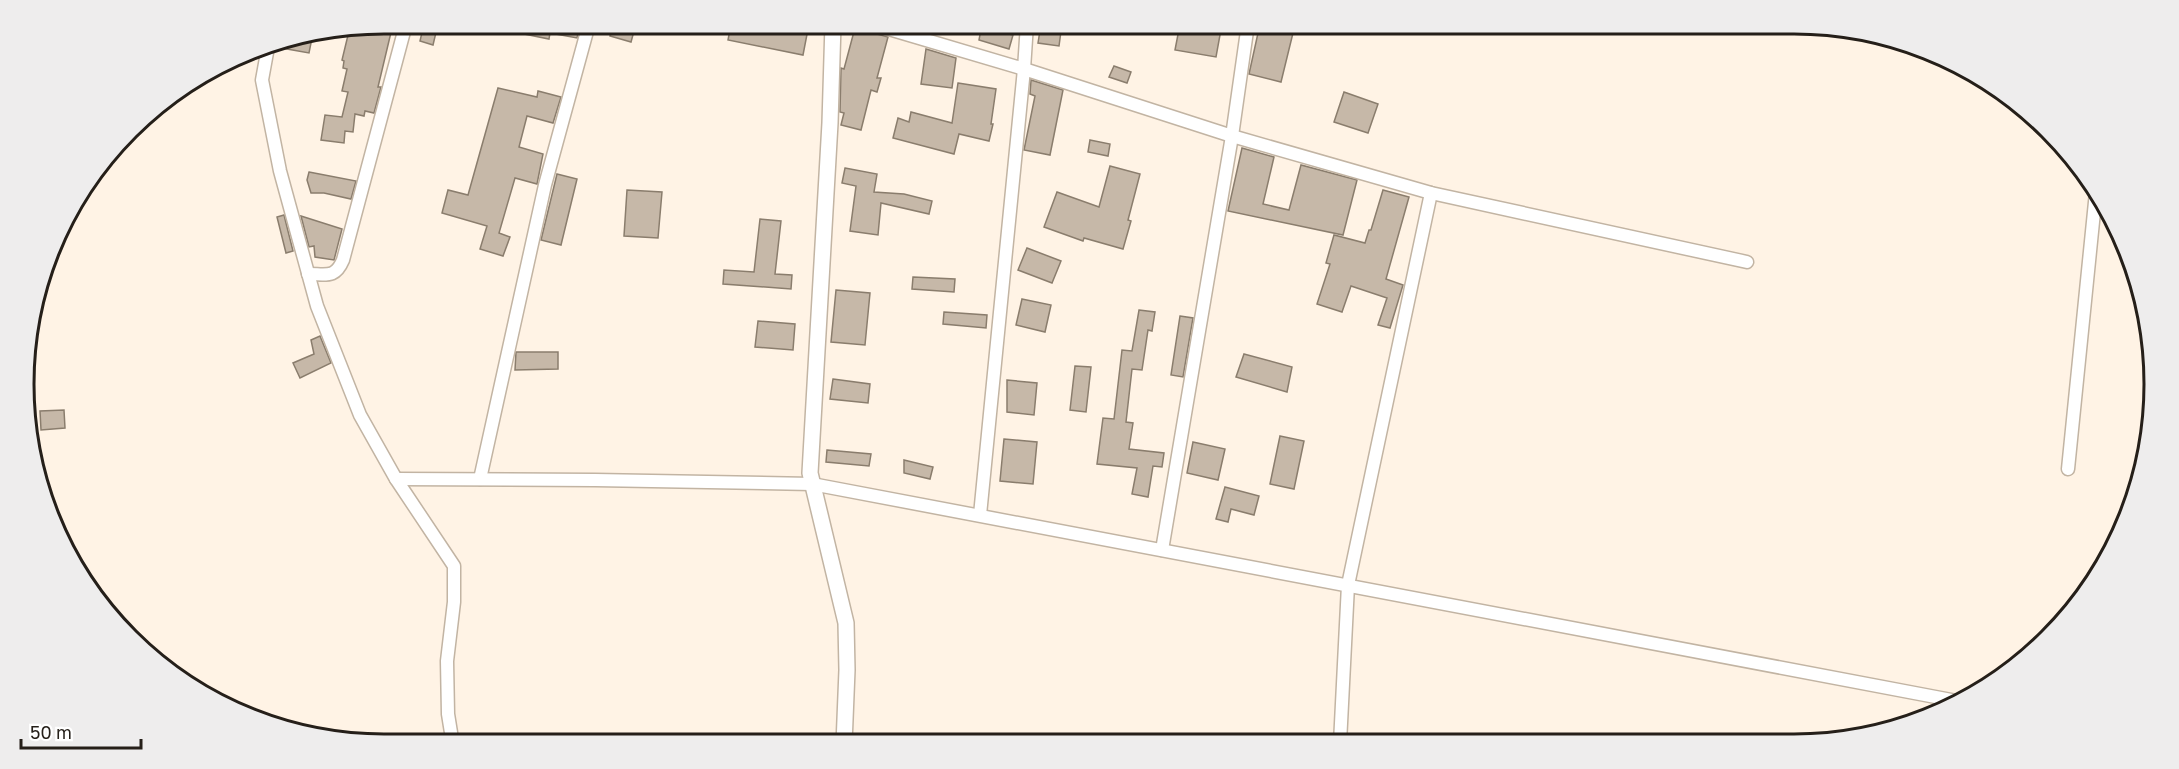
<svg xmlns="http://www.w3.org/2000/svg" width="2179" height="769" viewBox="0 0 2179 769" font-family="'Golos Text',sans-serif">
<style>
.building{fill:#c6b8a8;stroke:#8a7d6d;stroke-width:1.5}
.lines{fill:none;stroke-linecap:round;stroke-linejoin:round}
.minor-casing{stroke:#c2b4a3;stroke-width:15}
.tertiary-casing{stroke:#c2b4a3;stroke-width:18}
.minor{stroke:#fff;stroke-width:12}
.tertiary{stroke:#fff;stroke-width:15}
.rim{fill:none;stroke:#251f19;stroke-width:3}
</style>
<rect width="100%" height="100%" fill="#fff3e5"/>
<!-- building -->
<g class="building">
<path d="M384 24H393L378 87H381L374 113 365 111 364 116 355 114 353 132 345 131 344 143 321 140 325 115 342 117 348 92 342 91 347 69 343 68 344 61 342 60 349 31Z"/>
<path d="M424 24H438L433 45 420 41Z"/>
<path d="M504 24H580L577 38 550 33 549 39 504 30Z"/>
<path d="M613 24H636L631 42 610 36Z"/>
<path d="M731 24H809L803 55 728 40Z"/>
<path d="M856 24 864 26 870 32 888 37 877 78H881L877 92 871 90 861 130 841 125 844 113 840 112 841 68 844 69Z"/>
<path d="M982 24H1001L1000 32 1013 35 1009 49 979 40Z"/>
<path d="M1041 24H1062L1059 46 1038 43Z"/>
<path d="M1180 24H1222L1216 57 1175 50Z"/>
<path d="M1260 24 1293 33 1281 82 1249 74Z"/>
<path d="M312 38 309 53 276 47V46Z"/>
<path d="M926 49 956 58 952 88 921 84Z"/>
<path d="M1114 66 1131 72 1127 83 1109 77Z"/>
<path d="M1031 80 1063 90 1050 155 1024 150 1035 96 1030 94Z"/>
<path d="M958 83 996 89 991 124H993L989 141 959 134 954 154 893 138 898 118 909 122 911 112 952 123Z"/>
<path d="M498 88 537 97 538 91 561 97 553 123 527 116 519 147 543 154 537 184 515 178 499 233 510 237 503 256 480 249 487 226 442 213 448 190 468 195Z"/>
<path d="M1344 92 1378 104 1368 133 1334 122Z"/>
<path d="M1090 140 1110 144 1108 156 1088 152Z"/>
<path d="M1242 148 1274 157 1263 204 1289 210 1301 165 1357 180 1343 235 1228 211Z"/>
<path d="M1110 166 1140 174 1128 220 1131 221 1123 249 1084 238 1083 241 1044 227 1057 192 1099 207Z"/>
<path d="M845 168 877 174 874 192 904 194 932 201 929 214 881 203 878 235 850 231 856 186 842 183Z"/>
<path d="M309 172 356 181 351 199 324 193H311L307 180Z"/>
<path d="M557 174 577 179 561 245 541 240Z"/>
<path d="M627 190 662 192 658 238 624 236Z"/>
<path d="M1383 190 1409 197 1386 279 1403 285 1390 328 1378 325 1387 298 1351 286 1342 312 1317 304 1330 264 1326 263 1334 235 1365 243 1369 230H1371Z"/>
<path d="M284 215 293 251 286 253 277 217Z"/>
<path d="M301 216 342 229 334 260 315 257 314 246 309 247Z"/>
<path d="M760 219 781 221 775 274 792 275 791 289 723 284 724 270 754 272Z"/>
<path d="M1027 248 1061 261 1052 283 1018 270Z"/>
<path d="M913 277 955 279 954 292 912 289Z"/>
<path d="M836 290 870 293 865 345 831 342Z"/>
<path d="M1022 299 1051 305 1045 332 1016 325Z"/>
<path d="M1139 310 1155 312 1152 331 1148 330 1142 370 1132 369 1126 422 1133 423 1129 449 1164 453 1162 467 1153 466 1148 497 1132 494 1137 468 1097 464 1103 418 1114 419 1122 350 1132 351Z"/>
<path d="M944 312 987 315 986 328 943 324Z"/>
<path d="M1180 316 1193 318 1183 377 1171 375Z"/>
<path d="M758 321 795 324 793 350 755 347Z"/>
<path d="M320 336 331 363 300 378 293 363 314 354 311 340Z"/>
<path d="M516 352H558V369L515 370Z"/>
<path d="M1244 354 1292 367 1287 392 1236 377Z"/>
<path d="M1075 366 1091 367 1086 412 1070 410Z"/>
<path d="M833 379 870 384 868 403 830 399Z"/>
<path d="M1007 380 1037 383 1034 415 1007 412Z"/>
<path d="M64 410 65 428 41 430 40 411Z"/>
<path d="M1280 436 1304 441 1294 489 1270 484Z"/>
<path d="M1004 439 1037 442 1033 484 1000 481Z"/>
<path d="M1193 442 1225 449 1218 480 1187 473Z"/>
<path d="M827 450 871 454 869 466 826 462Z"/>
<path d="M904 460 933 467 930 479 904 473Z"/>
<path d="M1225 487 1259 496 1254 515 1231 509 1228 522 1216 519Z"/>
</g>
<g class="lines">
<defs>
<g id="minor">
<path d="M872 24 1024 69 1232 136 1431 193 1747 262"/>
<path d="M268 47 262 80 280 171 317 306 360 415 396 479 454 566V602L447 661 448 714 453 745"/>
<path d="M308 274C326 274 335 279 343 260L406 24"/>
<path d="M2068 469 2096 192"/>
<path d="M396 479 595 480 812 484 1962 702"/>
<path d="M480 479 545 185 589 24"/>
<path d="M980 515 1024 69 1027 24"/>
<path d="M1162 550 1232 136 1248 24"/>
<path d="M1340 743 1348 585 1431 193"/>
</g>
<path id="tertiary" d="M833 24 830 123 810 473 846 623 847 670 844 744"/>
</defs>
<!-- minor casing -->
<use href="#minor" class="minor-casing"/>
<!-- tertiary casing -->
<use href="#tertiary" class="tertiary-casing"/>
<!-- minor -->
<use href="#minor" class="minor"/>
<!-- tertiary -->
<use href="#tertiary" class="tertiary"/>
</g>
<!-- crop -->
<path d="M0 0H2179V769H0ZM384 34H1794A350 350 0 0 1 2144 384V384A350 350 0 0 1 1794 734H384A350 350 0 0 1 34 384V384A350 350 0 0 1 384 34Z" fill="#eeeded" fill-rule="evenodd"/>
<path class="rim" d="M384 34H1794A350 350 0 0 1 2144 384V384A350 350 0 0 1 1794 734H384A350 350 0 0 1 34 384V384A350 350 0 0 1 384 34Z"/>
<!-- scale -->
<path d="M21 739v9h120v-9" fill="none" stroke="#251f19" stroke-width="3"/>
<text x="30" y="739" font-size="18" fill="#251f19" stroke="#ffffff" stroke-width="4.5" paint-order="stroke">50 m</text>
</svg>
